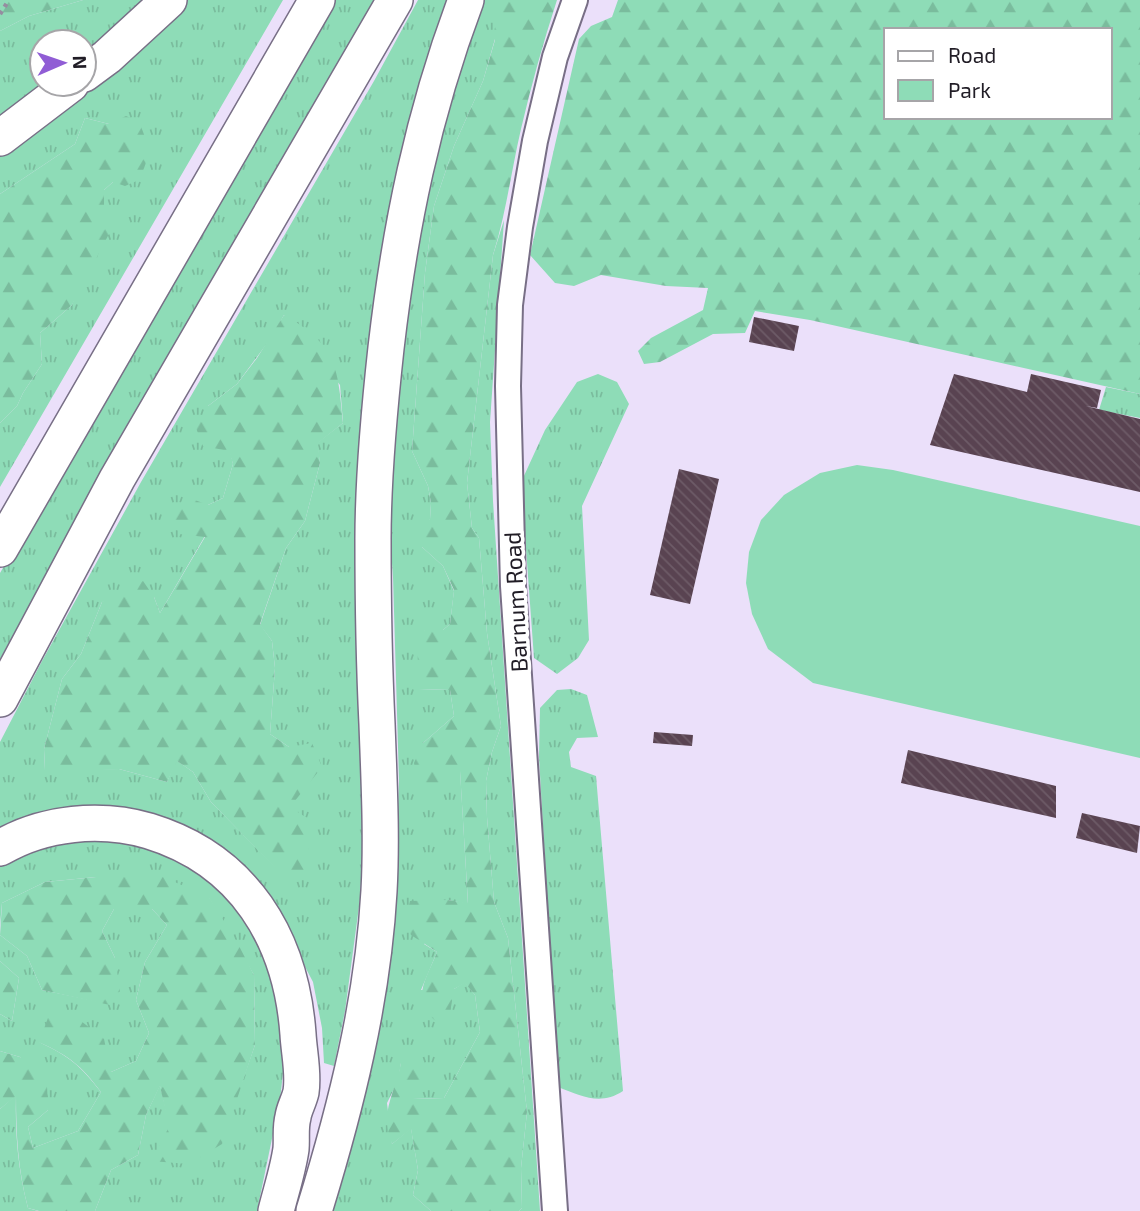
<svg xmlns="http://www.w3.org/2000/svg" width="1140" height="1211" viewBox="0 0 1140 1211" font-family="'Exo 2',sans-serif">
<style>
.grass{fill:url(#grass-tufts);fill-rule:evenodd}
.forest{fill:url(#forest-firs);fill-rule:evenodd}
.park{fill:#8edcb7}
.building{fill:url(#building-back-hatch)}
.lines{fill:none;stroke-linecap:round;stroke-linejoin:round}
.minor-casing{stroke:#786f86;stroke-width:28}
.highway-casing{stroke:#786f86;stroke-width:38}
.path{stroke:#958da0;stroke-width:4.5;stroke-dasharray:3.5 5;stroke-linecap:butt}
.minor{stroke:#fff;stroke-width:24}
.highway{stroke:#fff;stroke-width:35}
.labels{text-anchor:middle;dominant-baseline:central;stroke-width:7;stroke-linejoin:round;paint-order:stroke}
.street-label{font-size:23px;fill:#211d26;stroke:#fff}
</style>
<defs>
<pattern id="grass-tufts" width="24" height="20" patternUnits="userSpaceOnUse" patternTransform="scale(1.75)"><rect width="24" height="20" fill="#8edcb7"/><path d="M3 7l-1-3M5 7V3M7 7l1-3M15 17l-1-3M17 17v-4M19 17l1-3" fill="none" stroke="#7abc9d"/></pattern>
<pattern id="forest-firs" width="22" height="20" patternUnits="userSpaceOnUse" patternTransform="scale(1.75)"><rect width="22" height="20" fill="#8edcb7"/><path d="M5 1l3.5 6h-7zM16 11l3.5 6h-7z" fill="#7abc9d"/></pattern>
<pattern id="building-back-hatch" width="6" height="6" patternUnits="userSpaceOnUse" patternTransform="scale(1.75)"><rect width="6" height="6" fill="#594351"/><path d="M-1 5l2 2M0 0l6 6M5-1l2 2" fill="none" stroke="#6d5b67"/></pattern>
</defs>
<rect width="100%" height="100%" fill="#ebe0fa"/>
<!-- grass -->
<g class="grass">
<path d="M83 0H155L84 58V42H42V84H51L0 125V31L29 16Z"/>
<path d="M184 0H283L0 487V423L17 406 23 393 42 364 40 333 72 305 104 217V190L113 182 109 124 85 118 75 144 0 194V151Z"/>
<path d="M332 0H375L160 371 0 659V573Z"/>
<path d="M418 0H451L403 163 360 899 345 1011 334 1066 324 1063 322 1028 313 982 300 957 196 835 0 833V742L42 661 141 482 374 81ZM284 315 340 385 343 423 317 443 320 463 305 521 286 548 260 625 272 641 275 668 270 734 289 747V808L281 873 211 802 193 772 176 760 167 782 119 769 45 770 44 749 62 679 81 654 102 602 154 597 160 613 205 536 208 505 223 498 233 464 230 451 208 406 237 384 271 338Z"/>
<path d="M473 0H495V39L483 81 454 146 434 206 425 273 412 451 428 486 431 503 430 519 422 547 443 566 454 591 450 624 443 630H425L419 689 450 690 454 716 423 743 452 766 460 770 468 904 448 900 424 944 437 952 421 990 454 989 465 982 475 995 480 1032 444 1098 413 1099V1090L401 1063 398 1081 387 1103 392 1144 411 1128 418 1170 413 1195 431 1211H332L396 867 399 781 393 577 385 465 401 283Z"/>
<path d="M504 220 490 422 493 501 540 1211H519L522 1208 521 1168 527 1112 508 938 494 902 487 817 486 781 492 752 501 726 487 633 479 538 472 528 467 483 493 255Z"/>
<path d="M598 374 617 382 629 404 582 506 589 640 578 658 557 674 534 658 523 508V478L545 430 577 382Z"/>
<path d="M1106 387 1140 394V418L1099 410Z"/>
<path d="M571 689 587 695 598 737 577 738 569 752 571 767 596 776 623 1091C600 1106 582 1096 558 1087L539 757 540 708 557 690Z"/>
<path d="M75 836 124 838 185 857 242 911 259 942 276 989 286 1046 280 1100 257 1211H95L111 1170 138 1155 146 1115 160 1085 170 1127 152 1161 242 1082 255 1045 254 975 209 898 96 877 45 882 2 903 0 926V863Z"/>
<path d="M114 909H152L167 925 145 962 136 1000 149 1033 136 1061 111 1072 39 1042C70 1057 80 1065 101 1092L78 1131 33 1148 28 1127 48 1110 20 1057 0 1051V1014L12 1021 19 978 0 961V935L27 956 42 990 110 1004 115 958 102 931Z"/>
<path d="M16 1095C15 1134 18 1170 28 1208L38 1211H0V1109Z"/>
</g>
<!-- forest -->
<g class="forest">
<path d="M0 0H83L29 16 0 31Z"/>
<path d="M495 0H557C543 43 531 86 521 129 511 172 506 214 493 255L467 483 472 528 479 538 487 633 501 726 492 752 486 781 487 817 494 902 508 938 527 1112 521 1168 522 1208 519 1211H431L413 1195 418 1170 411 1129 392 1144C379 1110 395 1095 401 1063L418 1057 428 1069 423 1083 413 1090V1099L444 1098 480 1032 475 995 465 983 454 989 449 1019 438 1023C409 1000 426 980 437 952L411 935 405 923 410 901 448 900 468 903 460 771 452 767 444 784 418 787 414 763 423 743 454 716 450 690 419 689 417 641 425 630H443L450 624 454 590 443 566 422 547 420 529 430 519 431 503 428 486 412 451 425 273 434 206 454 146 483 81 495 40Z"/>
<path d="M618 0H1140V394L810 320 755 311 745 333 713 334 660 362 644 364 638 351 651 338 703 310 708 288 666 286 601 275 574 286 555 283 530 255 579 39 591 26 612 17ZM886 30H1110V117H886Z"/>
<path d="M126 116 139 122C150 148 151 154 139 180L125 186 113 182 104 190V217L111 230 72 305 40 333 42 364 23 393 17 406 0 423V194L75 144 85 118 109 124Z"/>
<path d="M284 315C336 344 338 366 343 423L318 443 320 463 305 521 286 548 260 624 272 641 275 668 270 734 289 747 312 743 322 767 290 807 310 820 309 848 304 871 281 874 211 802 193 772 177 761 167 782 119 769 70 772 45 770 44 749 62 679 81 654 102 602 143 581 154 597 160 613 205 537 179 534 171 511 187 497 208 505 223 498 233 464 229 451 203 446 196 428 208 406 237 384 257 358Z"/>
<path d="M161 876 209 897 237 942 254 975 255 1045 222 1144 189 1164 151 1161 169 1127 160 1086 146 1115 138 1155 111 1170 95 1211H39L28 1208C18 1170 16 1135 16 1096L0 1109V1051L20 1057 47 1085 48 1110 28 1127 33 1148 78 1131 101 1092C80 1064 70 1057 39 1042L48 1018 72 1014 104 1039 111 1072 136 1061 149 1033 136 1000 145 962 167 925 152 909H114L102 931 115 958 120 991 110 1005 42 990 27 956 0 935 2 903 45 882 96 877Z"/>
<path d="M0 961 19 978 12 1021 0 1014Z"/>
</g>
<!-- park -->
<path class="park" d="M857 465 893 470 1140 526V758L813 683 768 649 752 614 746 583 749 552 761 520 784 495 820 473Z"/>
<!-- building -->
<g class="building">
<path d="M754 317 799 326 794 351 749 342Z"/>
<path d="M954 374 1027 392 1031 374 1101 390 1097 408 1086 406 1140 419V492L930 445Z"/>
<path d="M679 469 719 479 690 604 650 595Z"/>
<path d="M654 732 693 735 692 746 653 743Z"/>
<path d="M908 750 1056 786V818L901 783Z"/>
<path d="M1082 813 1140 826 1137 853 1076 838Z"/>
</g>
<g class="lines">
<defs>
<path id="minor" d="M555 1211 513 586 508 386 510 305 520 227 535 141 555 57 575 0"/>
<g id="highway">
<path d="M84 74 107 57 169 0"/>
<path d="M0 138 71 84"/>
<path d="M0 549 317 0"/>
<path d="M0 699 117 479 395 0"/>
<path d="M0 848C44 822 101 817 149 831 244 860 291 938 298 1034 299 1053 304 1073 301 1092 299 1101 294 1109 293 1117 290 1128 292 1139 291 1149 288 1170 281 1191 276 1211"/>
<path d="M314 1211C346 1107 373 1000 379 891 382 836 379 780 377 724 374 663 373 601 373 539 373 475 379 412 386 348 400 227 423 114 466 0"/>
</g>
</defs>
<!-- minor casing -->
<use href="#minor" class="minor-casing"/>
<!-- highway casing -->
<use href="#highway" class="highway-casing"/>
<!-- path -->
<path class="path" d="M0 14 9 0"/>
<!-- minor -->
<use href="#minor" class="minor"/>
<!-- highway -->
<use href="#highway" class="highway"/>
</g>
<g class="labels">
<!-- street labels -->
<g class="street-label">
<text transform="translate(515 602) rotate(-93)">Barnum Road</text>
</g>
</g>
<!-- legend -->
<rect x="884" y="28" width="228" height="91" fill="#ffffff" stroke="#a6a5a8" stroke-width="2"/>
<rect x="898" y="51" width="35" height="10" fill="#ffffff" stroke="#a6a5a8" stroke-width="2"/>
<text x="948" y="63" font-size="21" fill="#211d26">Road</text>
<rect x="898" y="80" width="35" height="21" fill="#8edcb7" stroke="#a6a5a8" stroke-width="2"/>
<text x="948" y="98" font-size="21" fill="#211d26">Park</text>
<!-- north arrow -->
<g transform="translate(63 63) rotate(88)"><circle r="33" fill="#ffffff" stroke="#a6a5a8" stroke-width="2"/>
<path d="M0-5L12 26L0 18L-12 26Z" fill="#905dd5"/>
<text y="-10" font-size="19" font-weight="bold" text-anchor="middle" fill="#211d26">N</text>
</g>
</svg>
